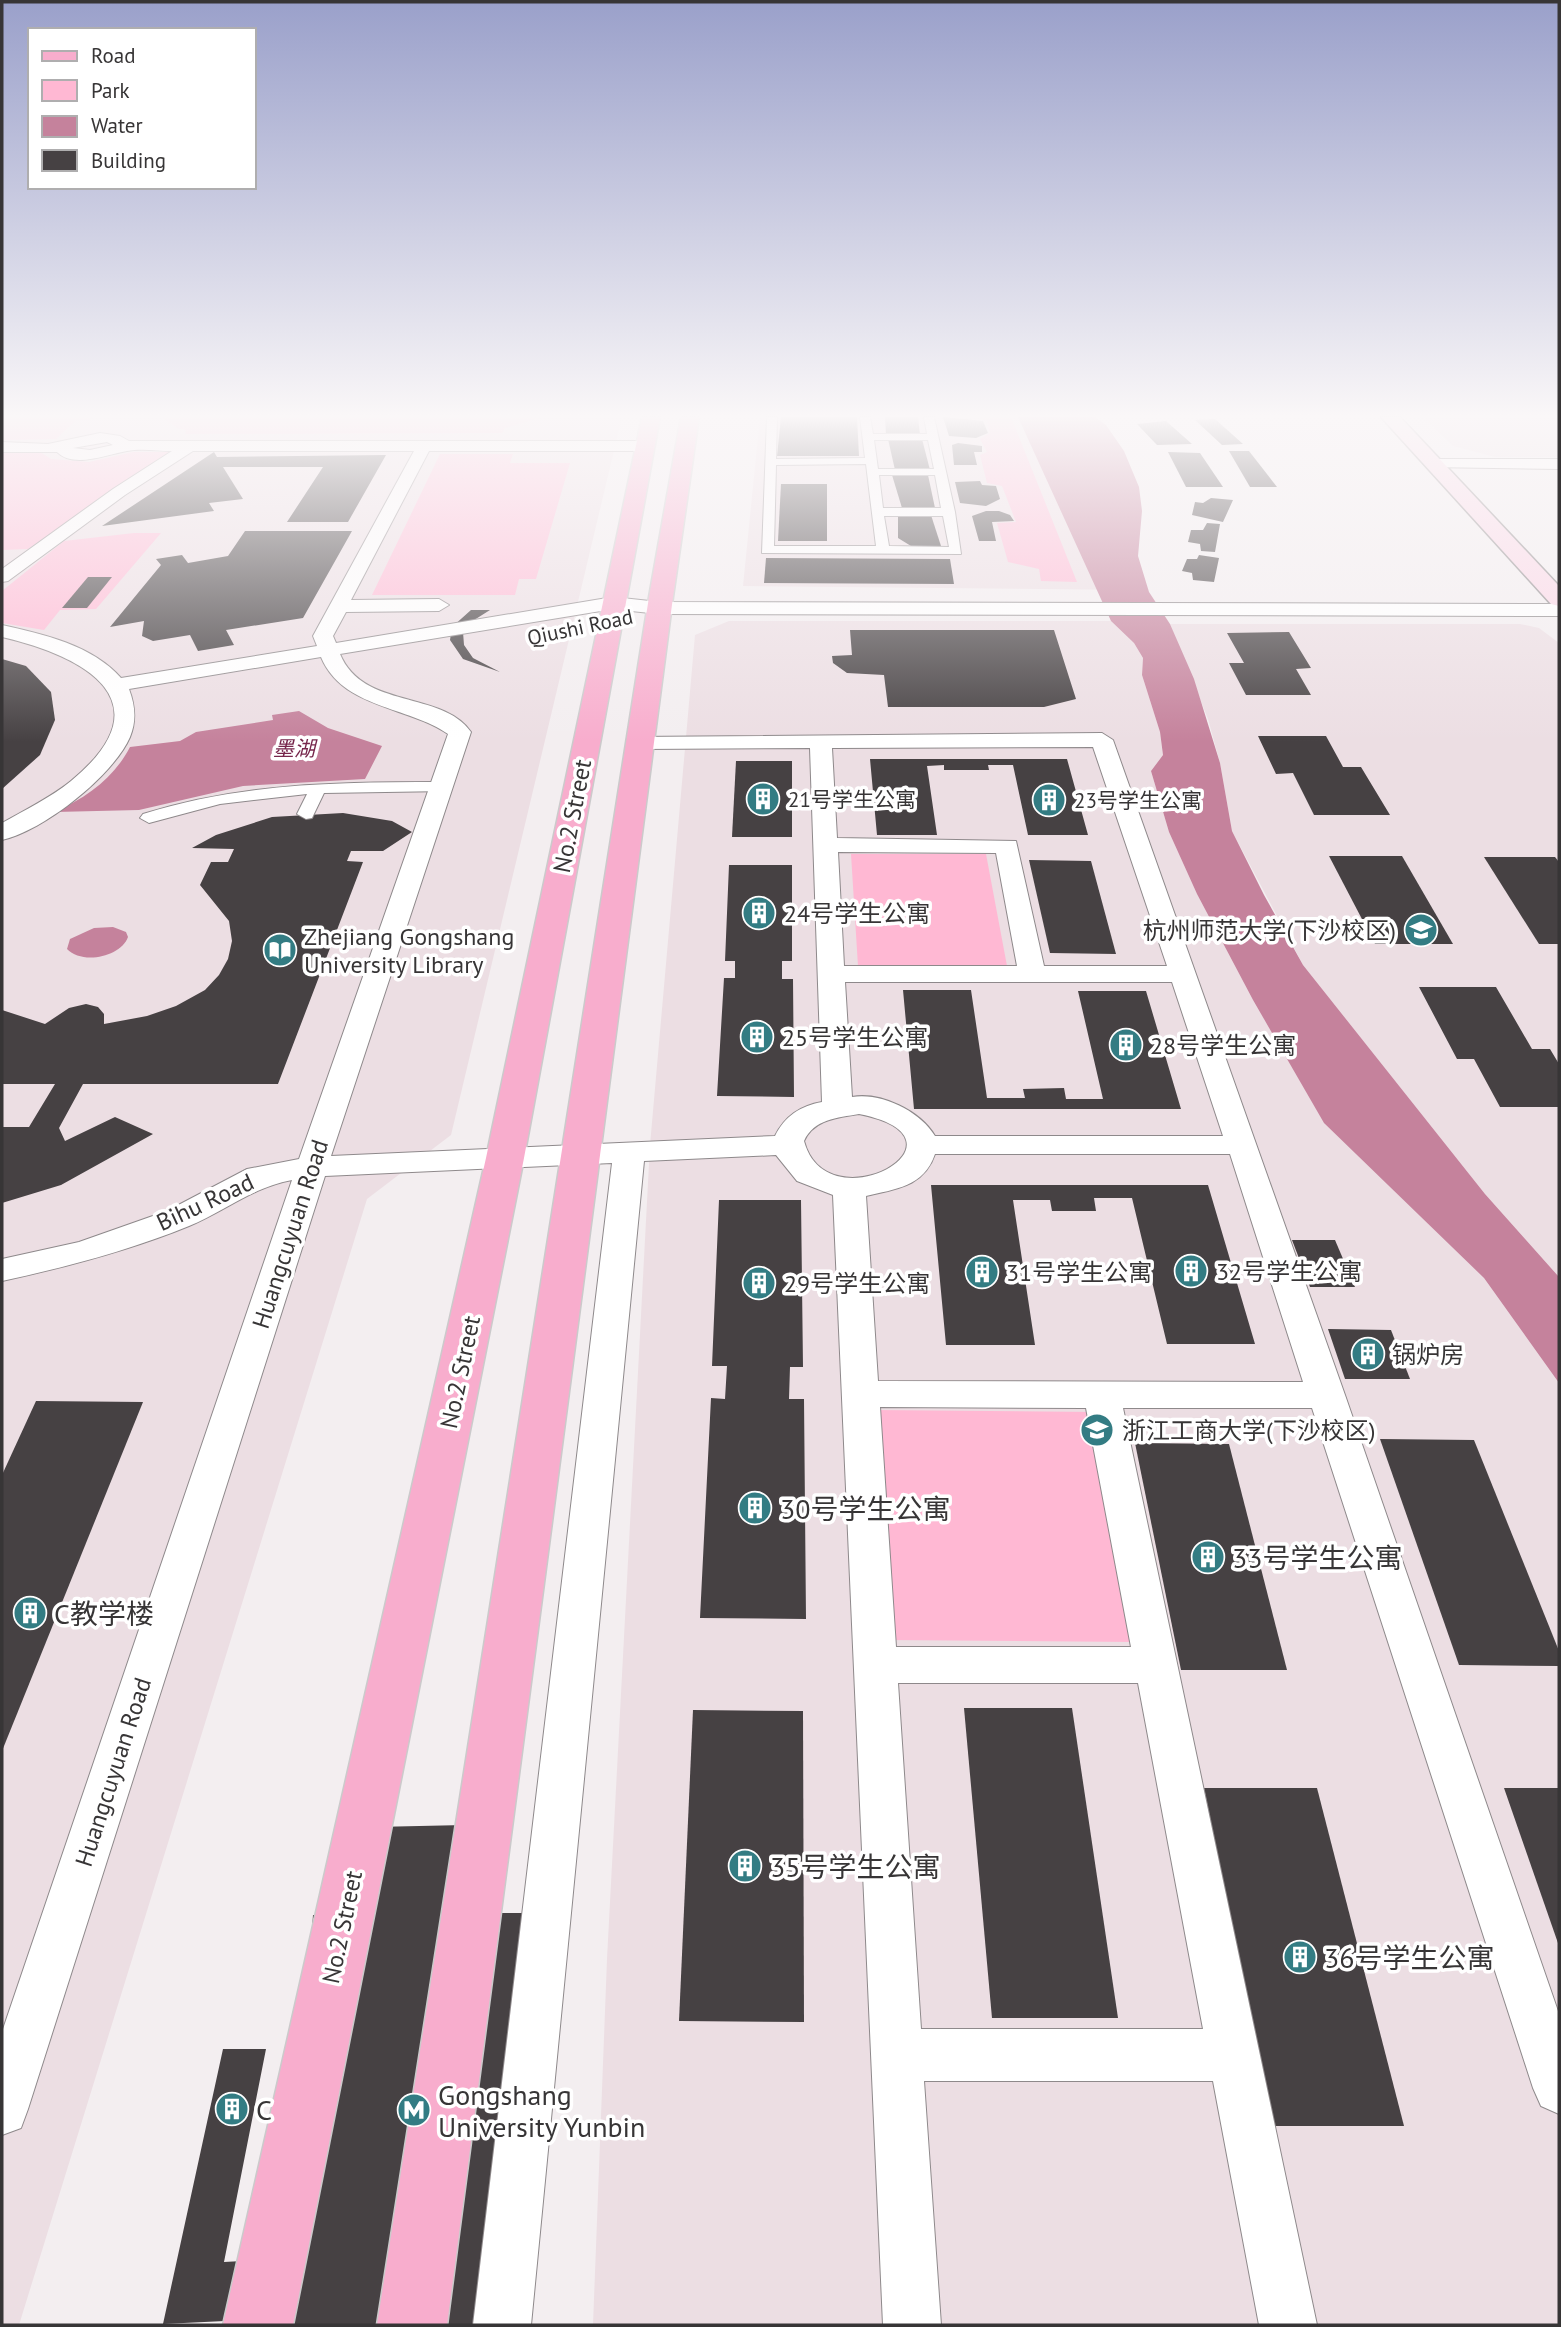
<svg xmlns="http://www.w3.org/2000/svg" width="1561" height="2327" viewBox="0 0 1561 2327" font-family="'PT Sans','Noto Sans SC',sans-serif">
<style>
.built{fill:#ecdee3}
.green{fill:#ffb8d3}
.water{fill:#c5829c}
.building{fill:#464143}
.lines{fill:none;stroke-linecap:round;stroke-linejoin:round}
.pedestrian-casing{stroke:#8e898b;stroke-width:2}
.minor-casing{stroke:#8e898b;stroke-width:2}
.secondary-casing{stroke:#8e898b;stroke-width:3}
.primary-casing{stroke:#cbcacb;stroke-width:3}
.pedestrian{fill:#fff;fill-rule:evenodd}
.minor{fill:#fff;fill-rule:evenodd}
.secondary{fill:#fbd6e6;fill-rule:evenodd}
.primary{fill:#f8adcd;fill-rule:evenodd}
.labels{text-anchor:middle;dominant-baseline:central;stroke-width:7;stroke-linejoin:round;paint-order:stroke}
.far-street-label{font-size:21px;fill:#373536;stroke:#fff}
.far-water-label{font-size:21px;font-style:italic;fill:#76264b;stroke:#fff}
.far-poi-label{font-size:21px;fill:#373536;stroke:#fff;text-anchor:start}
.street-label{font-size:24px;fill:#373536;stroke:#fff}
.poi-label{font-size:24px;fill:#373536;stroke:#fff;text-anchor:start}
.near-poi-label{font-size:28px;fill:#373536;stroke:#fff;text-anchor:start}
</style>
<rect width="100%" height="100%" fill="#f3eef0"/>
<!-- built -->
<g class="built">
<path d="M2 417H622L451 1135 367 1199 19 2325H2Z"/>
<path d="M760 417H1070L1136 590 743 586Z"/>
<path d="M1423 417H1559V457H1495L1453 446Z"/>
<path d="M729 621H1111L1134 643 1143 658 1142 675 1160 732 1163 755 1151 771 1169 832 1197 894 1253 1000 1324 1122 1484 1278 1559 1383V2325H593L607 1959 650 1145 695 635Z"/>
<path d="M1170 624H1520L1539 628 1559 643V1277L1485 1194 1303 965 1232 831 1220 763 1208 719Z"/>
</g>
<!-- green -->
<g class="green">
<path d="M2 417H94L90 420H76L56 439 2 440Z"/>
<path d="M162 417H543L505 428 502 433 185 434 186 430 177 428Z"/>
<path d="M977 417H1011L1077 582 1041 581 1039 569 1008 562 997 523 1016 522 1002 486 987 483 980 455 987 452 980 439 990 433 987 421Z"/>
<path d="M2 452H40L51 459 89 462 133 452H171L28 549 2 550Z"/>
<path d="M440 454H513L510 463H570L536 579H519L515 595H372Z"/>
<path d="M134 533H161L96 609 60 610 44 630 2 623V591L64 541Z"/>
<path d="M851 854H986L1007 966H858Z"/>
<path d="M874 1410 1095 1412 1137 1642 885 1640Z"/>
</g>
<!-- water -->
<g class="water">
<path d="M1018 417H1095L1106 425 1124 451 1139 487 1142 511 1138 556 1149 592 1170 624 1194 679 1220 763 1232 831 1264 895 1303 965 1485 1194 1559 1277V1383L1484 1278 1324 1123 1253 1000 1197 894 1169 832 1151 771 1163 755 1160 732 1142 675 1143 658 1134 643 1111 621Z"/>
<path d="M299 711 328 728 382 746 365 779 243 786 139 810 55 812C87 797 114 778 130 747L180 741 196 732 273 720 272 715Z"/>
<path d="M113 927 126 932 128 937C121 957 82 965 67 949L70 939 94 928Z"/>
</g>
<!-- building -->
<g class="building">
<path d="M781 417H857L859 456H777Z"/>
<path d="M885 417H918L920 435H886Z"/>
<path d="M943 417 983 421 988 433 976 438 949 436Z"/>
<path d="M1215 419 1243 444 1222 445 1195 420Z"/>
<path d="M1166 421 1192 444 1157 445 1137 424Z"/>
<path d="M888 439H922L930 470H895Z"/>
<path d="M958 443 982 446V452H974L977 465H954L952 445Z"/>
<path d="M1229 451H1249L1277 487H1250Z"/>
<path d="M214 452 217 457 386 455 348 522H287L323 467H223L243 499 209 503 214 511 102 526Z"/>
<path d="M1168 452 1200 453 1223 487H1186Z"/>
<path d="M892 475H928L935 508H902Z"/>
<path d="M980 481 982 485 996 486 1000 499 986 506 960 503 955 482Z"/>
<path d="M781 484H827V541H778Z"/>
<path d="M1211 498 1233 500 1223 522 1192 515 1195 502 1203 503Z"/>
<path d="M986 511H999L1010 515 1014 521 992 522 996 541H979L972 516Z"/>
<path d="M931 515 941 546H911L898 538V516Z"/>
<path d="M1207 523 1220 524 1215 552 1201 551 1200 544 1188 542 1191 530H1203Z"/>
<path d="M245 531H352L303 618 226 630 234 645 198 651 190 635 153 641 142 636 144 621 110 627 161 565 156 559 182 555 188 563 228 556Z"/>
<path d="M1199 555 1219 558 1214 582 1193 580 1192 573 1182 571 1187 559H1197Z"/>
<path d="M766 558 950 559 954 584 764 583Z"/>
<path d="M88 577H112L87 608H62Z"/>
<path d="M471 610H490L471 622 463 632 464 645 473 658 500 672 463 659 450 640 452 627Z"/>
<path d="M850 630H1054L1076 699 1044 707H888L884 675 847 673 833 663 832 656 852 655Z"/>
<path d="M1289 632 1311 668 1296 669 1311 695H1246L1229 663H1244L1227 633Z"/>
<path d="M2 659 26 666 51 692 55 720 40 755 2 789Z"/>
<path d="M1258 736H1326L1343 767H1361L1390 815H1314L1293 773 1276 774Z"/>
<path d="M870 759H1067L1088 835H1028L1013 765H988L989 770H944V765L927 766 937 835H877Z"/>
<path d="M736 761H792V837H732Z"/>
<path d="M343 813 392 821 412 832 383 851H351L347 861 363 862 278 1084H83L59 1128 65 1141 115 1117 153 1134 61 1185 2 1203V1127H29L55 1084H2V1010L45 1024 69 1008 86 1004 98 1007 104 1014V1024L147 1016 176 1006 205 990 219 975 228 959 232 941 229 921 200 885 211 862H228L234 849 192 848 216 835 272 817Z"/>
<path d="M1329 856H1402L1453 944H1375Z"/>
<path d="M1484 857H1555L1559 862V944H1539Z"/>
<path d="M1029 860 1091 861 1116 954 1050 953Z"/>
<path d="M729 865H792V961H782V979H793L794 1097 717 1096 724 978H735V961H725Z"/>
<path d="M1419 987H1496L1532 1049H1550L1559 1064V1107H1500L1474 1059H1457Z"/>
<path d="M903 990H971L987 1098H1025L1023 1089 1064 1088 1066 1099H1103L1078 991H1146L1181 1109H914Z"/>
<path d="M931 1185H1208L1255 1344H1167L1132 1198H1094L1096 1211H1052L1050 1200H1013L1035 1345H946Z"/>
<path d="M719 1200H801L803 1367H790L789 1399H804L806 1619 700 1618 711 1398 725 1399 727 1366H712Z"/>
<path d="M1292 1240H1335L1355 1287H1310Z"/>
<path d="M1328 1329 1391 1330 1410 1379H1345Z"/>
<path d="M36 1401 143 1402 2 1751V1475Z"/>
<path d="M1380 1439 1474 1440 1559 1651V1666L1459 1665Z"/>
<path d="M1135 1443 1229 1444 1287 1670H1181Z"/>
<path d="M964 1708H1072L1118 2018H992Z"/>
<path d="M693 1710 803 1711 804 2022 679 2021Z"/>
<path d="M1204 1788H1317L1404 2126H1273Z"/>
<path d="M1504 1788H1559V1946Z"/>
<path d="M511 1824 499 1913H557L510 2325H265L266 2319 163 2324 223 2049H266L224 2262 277 2259 305 2031 313 1915 363 1914 374 1827Z"/>
</g>
<g class="lines">
<defs>
<g id="pedestrian">
<path d="M767 417H777L776 459 865 458 860 417H870L873 434H927L924 417H934L955 512 961 554 762 553ZM874 440H928L934 469H878ZM866 464 876 546H774L776 465ZM879 475H935L941 508H883ZM884 516H943L949 547 889 546Z"/>
<path d="M441 782 449 787 447 791 324 793 312 818 306 819 297 814 307 794 220 804 149 823 140 818 143 814C241 783 339 782 441 782Z"/>
</g>
<g id="minor">
<path d="M100 433 120 436 129 441H645L653 446 645 451H429L351 600 439 599 449 605 439 611 346 612 333 636 336 643 613 597 659 602 1559 604V616L659 614 613 609 340 654C363 710 442 690 471 732L331 1156 775 1136C785 1116 800 1106 822 1102L810 748 640 749 632 747 629 742 632 737 1102 733 1113 740 1345 1395 1559 2014V2114L1541 2106 1533 2088 1312 1408H1123L1317 2325H1259L1213 2081H924L941 2325H883L833 1195 797 1181 776 1155 644 1161 531 2325H473L612 1163 325 1176 28 2109 21 2128 2 2135V2032L292 1180C253 1187 225 1211 189 1226 128 1251 66 1267 2 1281V1259L79 1242 167 1211 247 1169 299 1159 448 734C408 706 343 709 321 657L129 689C135 705 137 720 130 737 113 776 43 831 2 840V823C25 810 50 798 71 781 168 701 84 656 2 637V625C43 634 92 645 121 678L317 646 313 636 414 451H193L125 495 8 581 2 582V569L113 489 172 451C158 451 141 448 127 451 108 454 74 469 57 452H2V442L48 444ZM107 442 113 445 90 450 73 448ZM1093 747 1167 966H1044L1016 841 837 838 832 748ZM838 852 996 853 1017 966H844ZM845 982H1172L1223 1136H935C920 1111 881 1092 852 1097ZM859 1114C984 1139 827 1227 804 1141 814 1119 837 1118 859 1114ZM935 1154H1230L1303 1382 878 1381 866 1196C895 1189 924 1187 935 1154ZM880 1407 1086 1408 1131 1647H896ZM898 1683H1138L1203 2029H921Z"/>
<path d="M1434 459H1559V469L1428 467 1426 464Z"/>
</g>
<path id="secondary" d="M1381 417H1400L1559 586V606L1551 604Z"/>
<g id="primary">
<path d="M642 417H660L524 1158 293 2325H223L486 1158Z"/>
<path d="M681 417H699L673 597 447 2325H377L649 597Z"/>
</g>
</defs>
<!-- pedestrian casing -->
<use href="#pedestrian" class="pedestrian-casing"/>
<!-- minor casing -->
<use href="#minor" class="minor-casing"/>
<!-- secondary casing -->
<use href="#secondary" class="secondary-casing"/>
<!-- primary casing -->
<use href="#primary" class="primary-casing"/>
<!-- pedestrian -->
<use href="#pedestrian" class="pedestrian"/>
<!-- minor -->
<use href="#minor" class="minor"/>
<!-- secondary -->
<use href="#secondary" class="secondary"/>
<!-- primary -->
<use href="#primary" class="primary"/>
</g>
<!-- sky -->
<linearGradient id="sky" x2="0" y2="1"><stop stop-color="#9aa0ca"/><stop offset="0.56" stop-color="#faf7f8"/><stop offset="1" stop-color="#faf7f8" stop-opacity="0"/></linearGradient>
<rect width="1561" height="742" fill="url(#sky)"/>
<!-- icons -->
<defs>
<symbol id="building-disc" viewBox="-11 -11 22 22"><circle r="9.5" fill="#337c83" stroke="#fff"/><path d="M-4-6H4V6H1V3H-1V6H-4ZM-2.5-4.3h1.7v1.8h-1.7ZM.8-4.3h1.7v1.8H.8ZM-2.5-1h1.7V.8h-1.7ZM.8-1h1.7V.8H.8Z" fill="#fff"/></symbol>
<symbol id="university-disc" viewBox="-11 -11 22 22"><circle r="9.5" fill="#337c83" stroke="#fff"/><path d="M0-5L7-2L0 1L-7-2ZM-4 1L0 2.5L4 1V4Q0 6-4 4Z" fill="#fff"/></symbol>
<symbol id="library-disc" viewBox="-11 -11 22 22"><circle r="9.5" fill="#337c83" stroke="#fff"/><path d="M-6-4Q-3-5.5-.7-3.5V5Q-3 3-6 4ZM6-4Q3-5.5 .7-3.5V5Q3 3 6 4Z" fill="#fff"/></symbol>
<symbol id="metro-disc" viewBox="-11 -11 22 22"><circle r="9.5" fill="#337c83" stroke="#fff"/><path d="M-5.5 5V-5H-3L0 0L3-5H5.5V5H3V-.5L0 4L-3-.5V5Z" fill="#fff"/></symbol>
</defs>
<g fill-rule="evenodd">
<use href="#building-disc" x="744" y="780" width="38" height="38"/>
<use href="#building-disc" x="1030" y="781" width="38" height="38"/>
<use href="#building-disc" x="740" y="894" width="38" height="38"/>
<use href="#university-disc" x="1402" y="911" width="38" height="38"/>
<use href="#library-disc" x="261" y="931" width="38" height="38"/>
<use href="#building-disc" x="738" y="1018" width="38" height="38"/>
<use href="#building-disc" x="1107" y="1026" width="38" height="38"/>
<use href="#building-disc" x="1172" y="1252" width="38" height="38"/>
<use href="#building-disc" x="963" y="1253" width="38" height="38"/>
<use href="#building-disc" x="740" y="1264" width="38" height="38"/>
<use href="#building-disc" x="1349" y="1335" width="38" height="38"/>
<use href="#university-disc" x="1078" y="1411" width="38" height="38"/>
<use href="#building-disc" x="736" y="1489" width="38" height="38"/>
<use href="#building-disc" x="1189" y="1538" width="38" height="38"/>
<use href="#building-disc" x="11" y="1594" width="38" height="38"/>
<use href="#building-disc" x="726" y="1847" width="38" height="38"/>
<use href="#building-disc" x="1281" y="1938" width="38" height="38"/>
<use href="#building-disc" x="213" y="2090" width="38" height="38"/>
<use href="#metro-disc" x="395" y="2091" width="38" height="38"/>
</g>
<g class="labels">
<!-- far-street labels -->
<g class="far-street-label">
<text transform="translate(580 627) rotate(-12)">Qiushi Road</text>
</g>
<!-- far-water labels -->
<g class="far-water-label">
<text x="294" y="748">墨湖</text>
</g>
<!-- far-poi labels -->
<g class="far-poi-label">
<text x="788" y="799">21号学生公寓</text>
<text x="1074" y="800">23号学生公寓</text>
</g>
<!-- street labels -->
<g class="street-label">
<text transform="translate(572 816) rotate(-79)">No.2 Street</text>
<text transform="translate(205 1202) rotate(-25)">Bihu Road</text>
<text transform="translate(290 1234) rotate(-72)">Huangcuyuan Road</text>
<text transform="translate(460 1372) rotate(-78)">No.2 Street</text>
<text transform="translate(113 1772) rotate(-72)">Huangcuyuan Road</text>
<text transform="translate(342 1927) rotate(-78)">No.2 Street</text>
</g>
<!-- poi labels -->
<g class="poi-label">
<text x="784" y="913">24号学生公寓</text>
<text x="1396" y="930" text-anchor="end">杭州师范大学(下沙校区)</text>
<text x="304" y="936">Zhejiang Gongshang<tspan x="304" dy="28">University Library</tspan></text>
<text x="782" y="1037">25号学生公寓</text>
<text x="1150" y="1045">28号学生公寓</text>
<text x="1216" y="1271">32号学生公寓</text>
<text x="1006" y="1272">31号学生公寓</text>
<text x="784" y="1283">29号学生公寓</text>
<text x="1392" y="1354">锅炉房</text>
<text x="1122" y="1430">浙江工商大学(下沙校区)</text>
</g>
<!-- near-poi labels -->
<g class="near-poi-label">
<text x="780" y="1508">30号学生公寓</text>
<text x="1232" y="1557">33号学生公寓</text>
<text x="54" y="1613">C教学楼</text>
<text x="770" y="1866">35号学生公寓</text>
<text x="1324" y="1957">36号学生公寓</text>
<text x="438" y="2094">Gongshang<tspan x="438" dy="32">University Yunbin</tspan></text>
<text x="256" y="2109">C</text>
</g>
</g>
<!-- border -->
<rect width="1561" height="2327" fill="none" stroke="#373536" stroke-width="7"/>
<!-- legend -->
<rect x="28" y="28" width="228" height="161" fill="#ffffff" stroke="#afaeaf" stroke-width="2"/>
<rect x="42" y="51" width="35" height="10" fill="#f8adcd" stroke="#afaeaf" stroke-width="2"/>
<text x="91" y="63" font-size="21" fill="#373536">Road</text>
<rect x="42" y="80" width="35" height="21" fill="#ffb8d3" stroke="#afaeaf" stroke-width="2"/>
<text x="91" y="98" font-size="21" fill="#373536">Park</text>
<rect x="42" y="116" width="35" height="21" fill="#c5829c" stroke="#afaeaf" stroke-width="2"/>
<text x="91" y="133" font-size="21" fill="#373536">Water</text>
<rect x="42" y="150" width="35" height="21" fill="#464143" stroke="#afaeaf" stroke-width="2"/>
<text x="91" y="168" font-size="21" fill="#373536">Building</text>
</svg>
